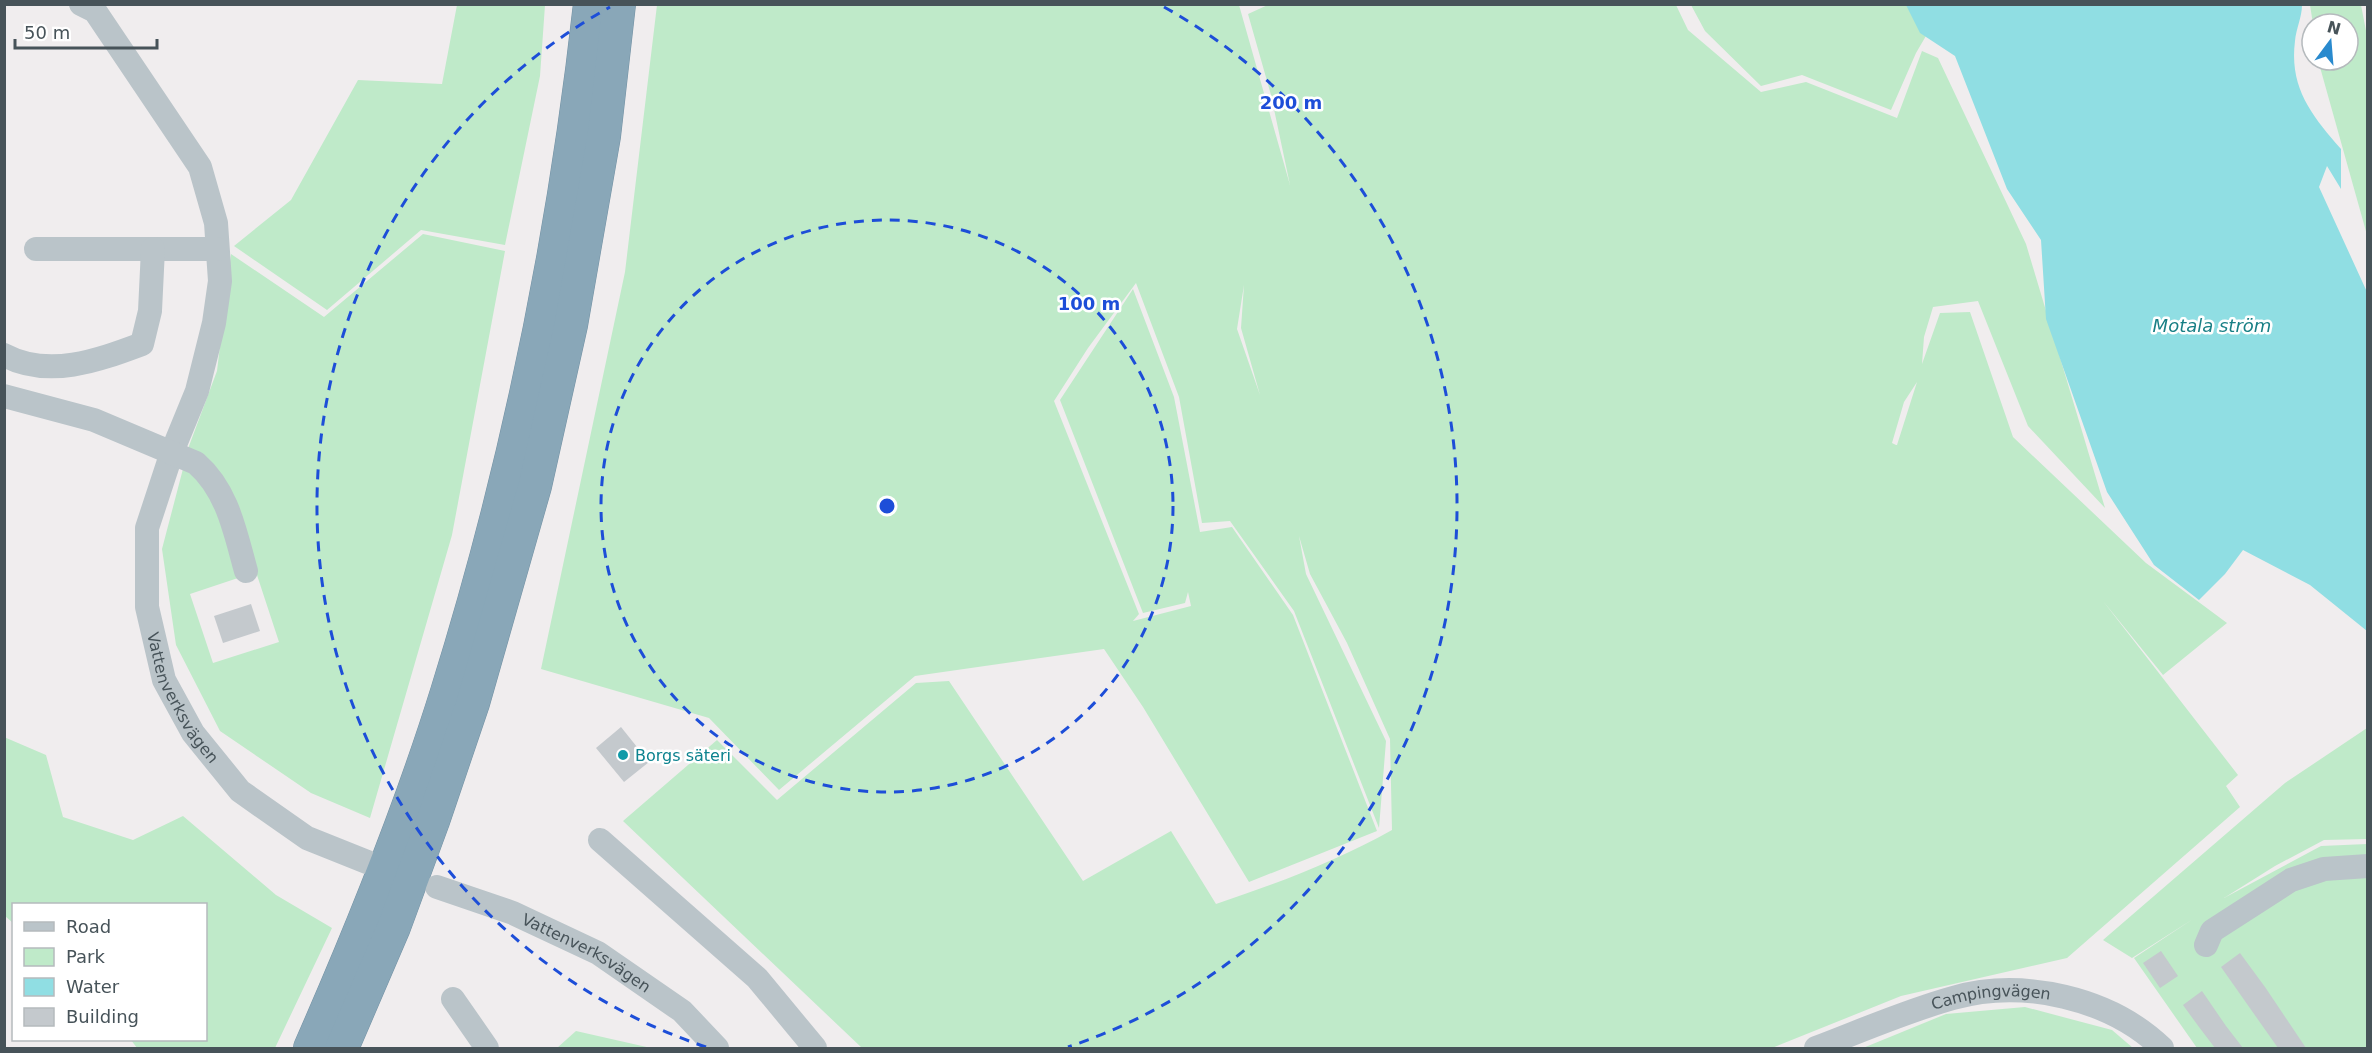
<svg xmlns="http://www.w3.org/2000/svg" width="2372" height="1053" viewBox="0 0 2372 1053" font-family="'DejaVu Sans',sans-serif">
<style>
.green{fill:#bfeac9;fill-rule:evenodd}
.water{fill:#90dee3}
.building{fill:#c4c9cd}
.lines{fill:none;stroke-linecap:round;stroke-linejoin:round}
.highway-casing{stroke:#7492a4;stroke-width:34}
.minor{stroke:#bac4c9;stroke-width:24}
.highway{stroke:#89a7b8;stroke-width:33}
.ring{fill:none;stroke:#1d4ed8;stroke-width:3;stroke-dasharray:10 8}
.culture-dot{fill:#0f9aa8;stroke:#fff;stroke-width:2}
.labels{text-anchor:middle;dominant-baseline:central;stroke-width:5;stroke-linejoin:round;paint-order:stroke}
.street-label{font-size:16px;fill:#475359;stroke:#fff}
.culture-label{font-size:16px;fill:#0d838f;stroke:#fff;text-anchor:start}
.water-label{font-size:18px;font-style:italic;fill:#187f85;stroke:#fff}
.centre{fill:#1d4ed8;stroke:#fff;stroke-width:3}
.ring-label{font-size:18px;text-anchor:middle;font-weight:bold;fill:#1d4ed8;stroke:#fff;stroke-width:5;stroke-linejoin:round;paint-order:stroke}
</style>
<rect width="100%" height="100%" fill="#f0edee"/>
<!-- green -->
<g class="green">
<path d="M1270 4 1676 5 1688 30 1761 92 1806 82 1897 118 1922 51 1938 58 2026 244 2105 508 2028 426 1978 301 1933 307 1924 337 1922 364 1940 313 1970 312 2013 437 2146 563 2227 623 2163 675 2103 601 2238 775 2226 786 2240 807 2067 958 1901 996 1772 1048H862L623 821 717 740 777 800 916 683 949 681 1083 881 1171 831 1216 904C1276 884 1337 861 1392 830L1390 739 1347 643 1310 574 1299 536 1306 574 1386 741 1379 828 1294 611 1230 521 1202 523 1179 397 1136 283 1088 348 1054 401 1139 614 1133 621 1191 606 1188 592 1185 603 1143 613 1060 400 1133 289 1174 397 1200 532 1232 527 1293 615 1377 831 1249 882 1143 707 1104 649 915 676 779 790 709 718 541 669 625 272 657 5H1239L1290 185 1271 95 1248 14ZM1244 285 1241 328 1260 395 1237 329ZM1917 382 1897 445H1896L1892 443 1904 402Z"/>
<path d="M457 5H545L540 76 505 245 421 230 327 310 234 246 291 200 358 80 442 84Z"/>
<path d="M1691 5H1944L1916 53 1891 110 1802 75 1761 86 1705 31Z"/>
<path d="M2310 5H2361L2368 41 2367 235 2318 60H2348V24H2313Z"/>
<path d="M423 234 505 251 452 535 370 818 311 793 220 731 176 645 162 549 189 446 217 371 231 254 324 317ZM256 572 279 642 213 663 190 594Z"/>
<path d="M2367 728V839L2324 840 2275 866 2224 898 2321 846 2367 844V1048H2197L2134 958 2193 919 2132 958 2103 940 2285 783Z"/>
<path d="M4 737 46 755 63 817 133 840 183 816 276 895 332 928 275 1048H137L131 1040H206V904H14L13 923 5 916Z"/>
<path d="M2025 1007 2112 1030 2133 1048H1863L1946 1014Z"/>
<path d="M576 1031 651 1048H557Z"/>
</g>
<!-- water -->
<path class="water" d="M1906 5H2302C2302 17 2296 29 2295 41 2289 88 2312 116 2341 149V189L2327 166 2319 187 2367 292V631L2310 585 2243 550 2225 574 2199 600 2154 565 2107 492 2046 319 2041 240 2007 189 1955 56 1920 33Z"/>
<!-- building -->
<g class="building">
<path d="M251 604 260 631 223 643 214 616Z"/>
<path d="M621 727 649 762 624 782 596 748Z"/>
<path d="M2161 951 2178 976 2160 988 2143 963Z"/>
<path d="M2240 953 2265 987 2306 1048H2278L2221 967Z"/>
<path d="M2202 991 2226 1026 2243 1048H2215L2199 1027 2183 1005Z"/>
</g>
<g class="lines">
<defs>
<g id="highway">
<path d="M310 1048C361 932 409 814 447 692 517 468 564 238 590 4"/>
<path d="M342 1048 394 927 433 821 473 703 535 486 571 325 604 136 619 4"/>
</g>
</defs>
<!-- highway casing -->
<use href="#highway" class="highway-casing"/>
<!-- minor -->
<g class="minor">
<path id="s1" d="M81 4 95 11 200 167 216 223 220 281 214 323 197 391 172 452 147 528V607L164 680 193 733 240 791 307 838 367 862"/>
<path d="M36 249H217"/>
<path d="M4 355C49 379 99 360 142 344L150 311 153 249"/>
<path d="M4 396 94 420 196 463C228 491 235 532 246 571"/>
<path d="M600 840 757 978 815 1048"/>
<path id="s2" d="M437 887 513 913 598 953 682 1011 717 1048"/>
<path d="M2206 945 2212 931 2291 880 2324 869 2368 866"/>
<path d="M453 999 487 1048"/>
<path id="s3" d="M1816 1048C1861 1031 1906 1011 1953 998 2023 978 2110 998 2162 1048"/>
</g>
<!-- highway -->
<use href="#highway" class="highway"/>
</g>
<!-- distance rings -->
<g class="ring">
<circle cx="887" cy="506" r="286"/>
<path d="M706 1047A571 571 0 0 1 610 7M1164 7A571 571 0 0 1 1068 1047"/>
</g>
<!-- markers -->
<circle class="culture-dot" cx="623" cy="755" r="6"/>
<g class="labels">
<!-- street labels -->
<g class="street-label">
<text stroke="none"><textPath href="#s1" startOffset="756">Vattenverksvägen</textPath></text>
<text stroke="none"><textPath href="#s2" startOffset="164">Vattenverksvägen</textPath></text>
<text stroke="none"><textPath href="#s3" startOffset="184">Campingvägen</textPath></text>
</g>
<!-- culture labels -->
<g class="culture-label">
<text x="635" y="755">Borgs säteri</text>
</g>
<!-- water labels -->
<g class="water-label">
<text x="2212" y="325">Motala ström</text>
</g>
</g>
<circle cx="887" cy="506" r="9" class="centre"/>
<g class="ring-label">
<text x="1291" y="109">200 m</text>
<text x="1089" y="310">100 m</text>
</g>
<!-- border -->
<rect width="2372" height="1053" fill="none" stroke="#475359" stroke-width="12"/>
<!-- legend -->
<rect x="12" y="903" width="195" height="138" fill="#ffffff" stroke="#b5babd" stroke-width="1.5"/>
<rect x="24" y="922" width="30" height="9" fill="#bac4c9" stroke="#b5babd" stroke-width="1.5"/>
<text x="66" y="933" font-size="18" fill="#475359">Road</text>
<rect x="24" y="948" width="30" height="18" fill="#bfeac9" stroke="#b5babd" stroke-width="1.5"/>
<text x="66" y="963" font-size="18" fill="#475359">Park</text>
<rect x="24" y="978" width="30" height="18" fill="#90dee3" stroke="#b5babd" stroke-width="1.5"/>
<text x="66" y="993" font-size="18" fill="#475359">Water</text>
<rect x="24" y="1008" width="30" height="18" fill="#c4c9cd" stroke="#b5babd" stroke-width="1.5"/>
<text x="66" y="1023" font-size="18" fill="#475359">Building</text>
<!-- north arrow -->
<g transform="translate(2330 42) rotate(16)"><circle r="28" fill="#ffffff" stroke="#b5babd" stroke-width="1.5"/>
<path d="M0-4.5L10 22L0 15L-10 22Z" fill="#298ace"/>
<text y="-9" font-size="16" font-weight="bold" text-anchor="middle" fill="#475359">N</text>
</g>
<!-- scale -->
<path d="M15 39v9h142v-9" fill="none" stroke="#475359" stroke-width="3"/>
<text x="24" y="39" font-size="18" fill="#475359" stroke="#ffffff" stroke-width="4.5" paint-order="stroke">50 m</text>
</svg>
